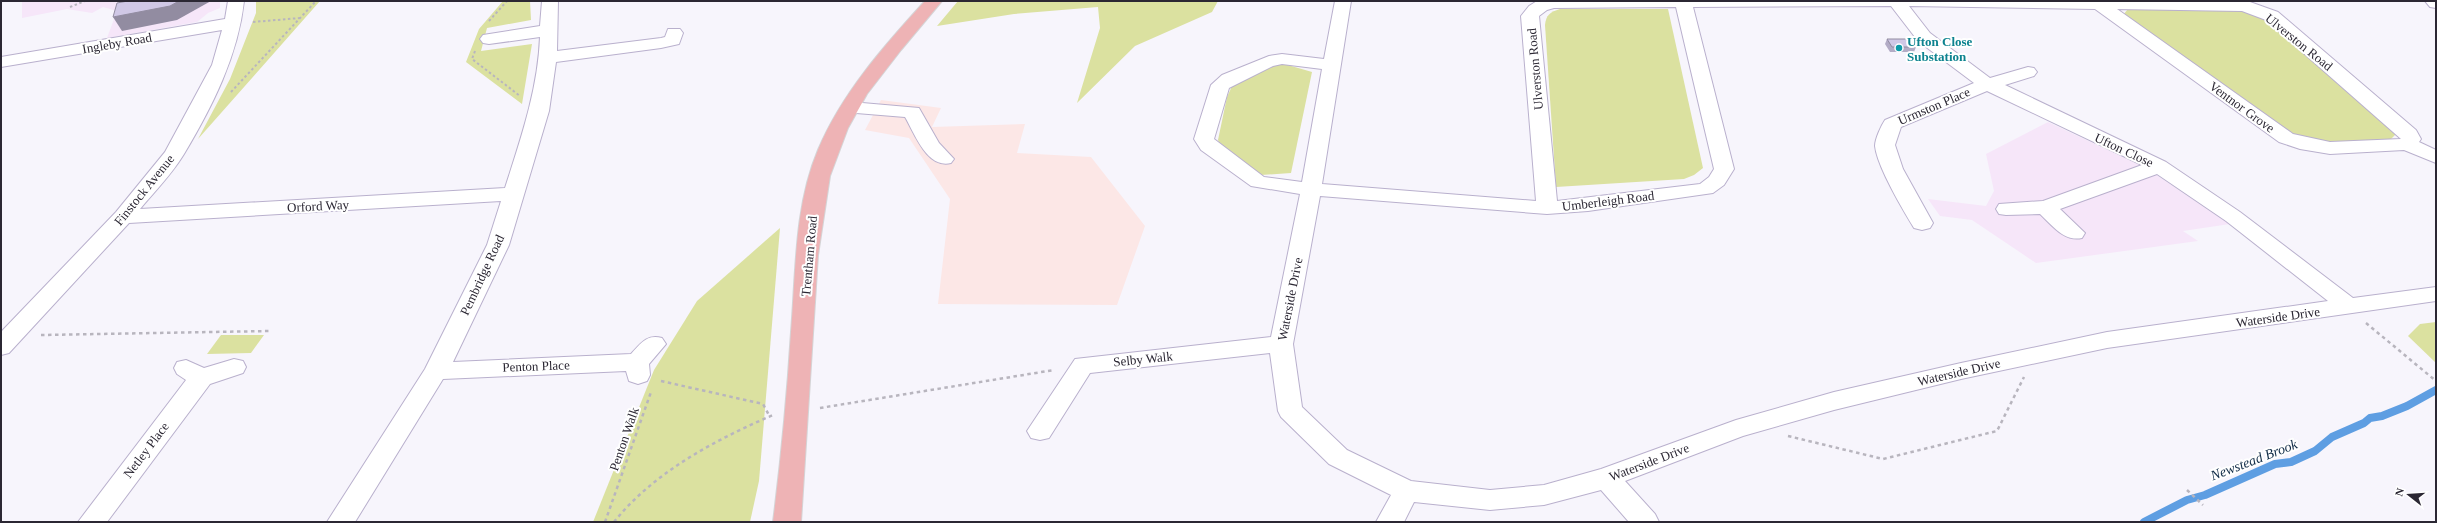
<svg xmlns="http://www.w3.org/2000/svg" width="2437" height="523" viewBox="0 0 2437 523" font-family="Georgia,serif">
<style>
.commercial{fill:#f6e6f9}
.industrial{fill:#fce7e6}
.green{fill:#dbe1a0}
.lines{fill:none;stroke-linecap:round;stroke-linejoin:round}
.stream{stroke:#5e9ee2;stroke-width:8}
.minor-casing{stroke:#b9b0cd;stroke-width:2}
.major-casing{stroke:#d5d4d6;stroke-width:2}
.path-far1{stroke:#b8b5be;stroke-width:2;stroke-dasharray:2.5 2.5;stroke-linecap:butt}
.path{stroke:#b8b5be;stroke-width:2.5;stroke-dasharray:3.5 3.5;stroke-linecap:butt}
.minor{fill:#fff;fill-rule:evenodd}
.major{fill:#eeb3b5;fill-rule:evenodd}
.wall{fill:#b3acc6}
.shaded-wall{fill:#928ca1}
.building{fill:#d0c8e6;stroke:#928ca1}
.culture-dot{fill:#0f9aa8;stroke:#fff;stroke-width:1.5}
.labels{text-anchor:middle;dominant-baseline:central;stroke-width:4;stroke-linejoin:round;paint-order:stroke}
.culture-label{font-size:13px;font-weight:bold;fill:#0d838f;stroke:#fff;text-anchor:start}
.street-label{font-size:13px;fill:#2b2733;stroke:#fff}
.water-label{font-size:14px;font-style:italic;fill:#112c47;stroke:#fff}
</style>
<rect width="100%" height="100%" fill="#f7f5fc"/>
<!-- commercial -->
<g class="commercial">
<path d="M22 1H220V8L208 13 197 22 107 38 117 11 103 7 92 13 67 9 22 18Z"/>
<path d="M2048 122 2146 168 2230 224 2183 231 2198 241 2036 263 1972 220 1940 216 1928 199 1986 206 1994 191 1986 154Z"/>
</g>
<!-- industrial -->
<path class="industrial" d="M881 100 941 108 932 127 1025 124 1017 153 1091 157 1145 226 1117 305 938 304 950 199 909 138 865 130Z"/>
<!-- green -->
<g class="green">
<path d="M256 1H320L198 139 230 79 256 13Z"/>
<path d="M503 1H530L531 20 487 28 481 51 532 44 522 104 466 62 479 29Z"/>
<path d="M958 1H1218L1212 12 1135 46 1077 103 1100 28 1098 7 1014 14 937 26Z"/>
<path d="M2146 7 2245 11 2269 19 2395 131V135L2389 141 2321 142 2300 139 2123 15 2128 9Z"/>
<path d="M1560 9H1668L1703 168 1694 175 1684 179 1556 187 1545 25C1546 15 1550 12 1560 9Z"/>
<path d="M1281 63 1312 72 1291 173 1261 175 1223 151 1218 140 1227 97 1233 84Z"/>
<path d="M780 228 759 481 750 522H593L654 370 697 301Z"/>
<path d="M2436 322V363L2408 336 2420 324Z"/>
<path d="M221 335H264L251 353 207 354Z"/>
</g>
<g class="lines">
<!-- stream -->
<path class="stream" d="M2144 522 2187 500 2205 495 2275 464 2291 462 2315 451 2332 437 2364 423 2370 418 2382 416 2407 406 2436 390"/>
<defs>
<g id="minor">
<path d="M228 1H244C238 56 212 107 184 154 172 174 155 191 140 209L505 188C521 138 538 89 540 37L489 44 483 43 480 39 483 35 540 26 542 1H558L557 51 661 38 665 37 668 29H680L683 33 679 44 661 48 556 62 549 111 509 245 453 362 631 354C641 343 647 334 662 338L666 344 649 364 650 375 647 381 638 384 629 381 626 371 443 379 355 522H327L425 369 487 245 501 201 129 223 9 353 1 355V332L116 212 165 152 212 65 222 30 1 67V57L225 19Z"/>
<path d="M1335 1H1351L1322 184 1536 201 1521 16 1529 6 1537 1 2250 2 2278 12 2416 130 2421 139 2419 142 2436 150V163L2404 150 2330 154 2300 149 2279 142 2095 9 1909 6 1930 33 1990 78 2028 67 2034 68 2037 72 2034 76 2005 85 2166 162 2240 212 2353 298 2436 287V301L2107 348 1961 379 1834 410 1743 436 1625 481 1655 514 1659 522H1629L1601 490 1544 505 1490 510 1414 502 1404 522H1376L1391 495 1329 464 1281 417 1278 411 1270 353 1090 373 1049 438 1040 440 1031 438 1027 431 1075 359 1271 337 1300 194 1251 186 1201 150 1194 139 1211 85 1222 75 1269 56 1282 54 1324 59ZM1891 6 1918 41 1974 83 1885 120C1881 126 1875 139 1875 146 1877 166 1903 210 1914 228L1922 230 1930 228 1933 223 1903 169 1895 145 1901 127 1987 91 2142 165 2043 201 1999 204 1996 209 1999 214 2006 215 2040 214C2052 225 2064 242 2082 238L2085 233 2060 209 2157 174 2226 221 2328 301 2107 332 1961 363 1834 392 1736 420 1601 469 1544 485 1490 490 1411 481 1347 450 1302 407 1293 344 1320 196 1547 214 1588 211 1713 193 1724 185 1734 169 1693 7ZM1676 7 1714 169 1709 177 1700 184 1557 201 1539 16 1547 10 1554 8ZM2117 9 2242 11 2266 20 2401 139 2330 142 2293 134ZM1282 64 1322 69 1302 182 1264 177 1214 139 1229 88 1273 66Z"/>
<path d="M2425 1H2436V8L2430 7Z"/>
<path d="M851 102 919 108 939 143 954 159 951 163C927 169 915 134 905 117L844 112 841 108 844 104Z"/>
<path d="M234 359 243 361 246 367 243 373 210 384 107 522H78L186 380 177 374 174 368 177 362 186 360 204 368Z"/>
</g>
<path id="major" d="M925 1H942L901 50 867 94 848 128 830 176 818 255 801 522H773C781 459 787 396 791 332 796 272 794 207 818 150 842 93 884 46 925 1Z"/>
</defs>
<!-- minor casing -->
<use href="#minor" class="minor-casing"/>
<!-- major casing -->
<use href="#major" class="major-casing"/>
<!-- path-far1 -->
<g class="path-far1">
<path d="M70 7 85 1"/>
<path d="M489 21 507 1"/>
<path d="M253 22 300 18"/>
<path d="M475 51 472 59 520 96"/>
<path d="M231 92 316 1"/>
</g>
<!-- path -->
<g class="path">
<path d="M2366 323 2436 381"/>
<path d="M41 335 269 331"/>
<path d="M661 381 763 404 770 417"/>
<path d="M820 408 1054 370"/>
<path d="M1788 436 1883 459 1997 431 2024 377"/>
<path d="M2187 490 2203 505"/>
<path d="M605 522 651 392"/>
<path d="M614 522C654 472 715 440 773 415"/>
</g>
<!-- minor -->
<use href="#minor" class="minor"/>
<!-- major -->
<use href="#major" class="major"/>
</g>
<!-- wall -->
<path class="wall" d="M1887 39 1916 47 1914 52H1890L1885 44Z"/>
<!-- shaded-wall -->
<path class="shaded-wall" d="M179 1H211L177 20 122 31 113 17Z"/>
<!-- building -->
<g class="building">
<path d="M128 1H179L170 6 113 17 117 3Z"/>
<path d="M1887 39H1909L1916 47H1892Z"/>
</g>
<!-- markers -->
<circle class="culture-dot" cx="1899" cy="48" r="4"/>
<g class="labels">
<!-- culture labels -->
<g class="culture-label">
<text x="1907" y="41">Ufton Close<tspan x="1907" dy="15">Substation</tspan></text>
</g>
<!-- street labels -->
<g class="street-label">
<text transform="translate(2299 42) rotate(39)">Ulverston Road</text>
<text transform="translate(117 43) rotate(-10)">Ingleby Road</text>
<text transform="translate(1535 69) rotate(-95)">Ulverston Road</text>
<text transform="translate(1934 106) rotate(-23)">Urmston Place</text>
<text transform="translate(2242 107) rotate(36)">Ventnor Grove</text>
<text transform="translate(2124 150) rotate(25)">Ufton Close</text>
<text transform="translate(144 190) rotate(-51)">Finstock Avenue</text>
<text transform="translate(1608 201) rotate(-7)">Umberleigh Road</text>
<text transform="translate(318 206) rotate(-3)">Orford Way</text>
<text transform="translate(809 256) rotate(-85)">Trentham Road</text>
<text transform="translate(482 275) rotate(-65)">Pembridge Road</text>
<text transform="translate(1290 299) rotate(-79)">Waterside Drive</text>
<text transform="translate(2278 317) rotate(-8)">Waterside Drive</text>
<text transform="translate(1143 359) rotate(-6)">Selby Walk</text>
<text transform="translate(536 366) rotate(-2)">Penton Place</text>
<text transform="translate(1959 372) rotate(-13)">Waterside Drive</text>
<text transform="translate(624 439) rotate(-71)">Penton Walk</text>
<text transform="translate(146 450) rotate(-53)">Netley Place</text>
<text transform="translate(1649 462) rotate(-21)">Waterside Drive</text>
</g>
<!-- water labels -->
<g class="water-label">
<text transform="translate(2254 460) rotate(-21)">Newstead Brook</text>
</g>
</g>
<!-- border -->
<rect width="2437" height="523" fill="none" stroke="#2b2733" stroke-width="4"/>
<!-- north arrow -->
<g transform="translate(2409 495) rotate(287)" stroke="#ffffff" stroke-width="3" paint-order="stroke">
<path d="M0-3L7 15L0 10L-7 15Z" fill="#2b2733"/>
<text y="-6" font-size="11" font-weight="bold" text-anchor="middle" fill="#2b2733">N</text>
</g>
</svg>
